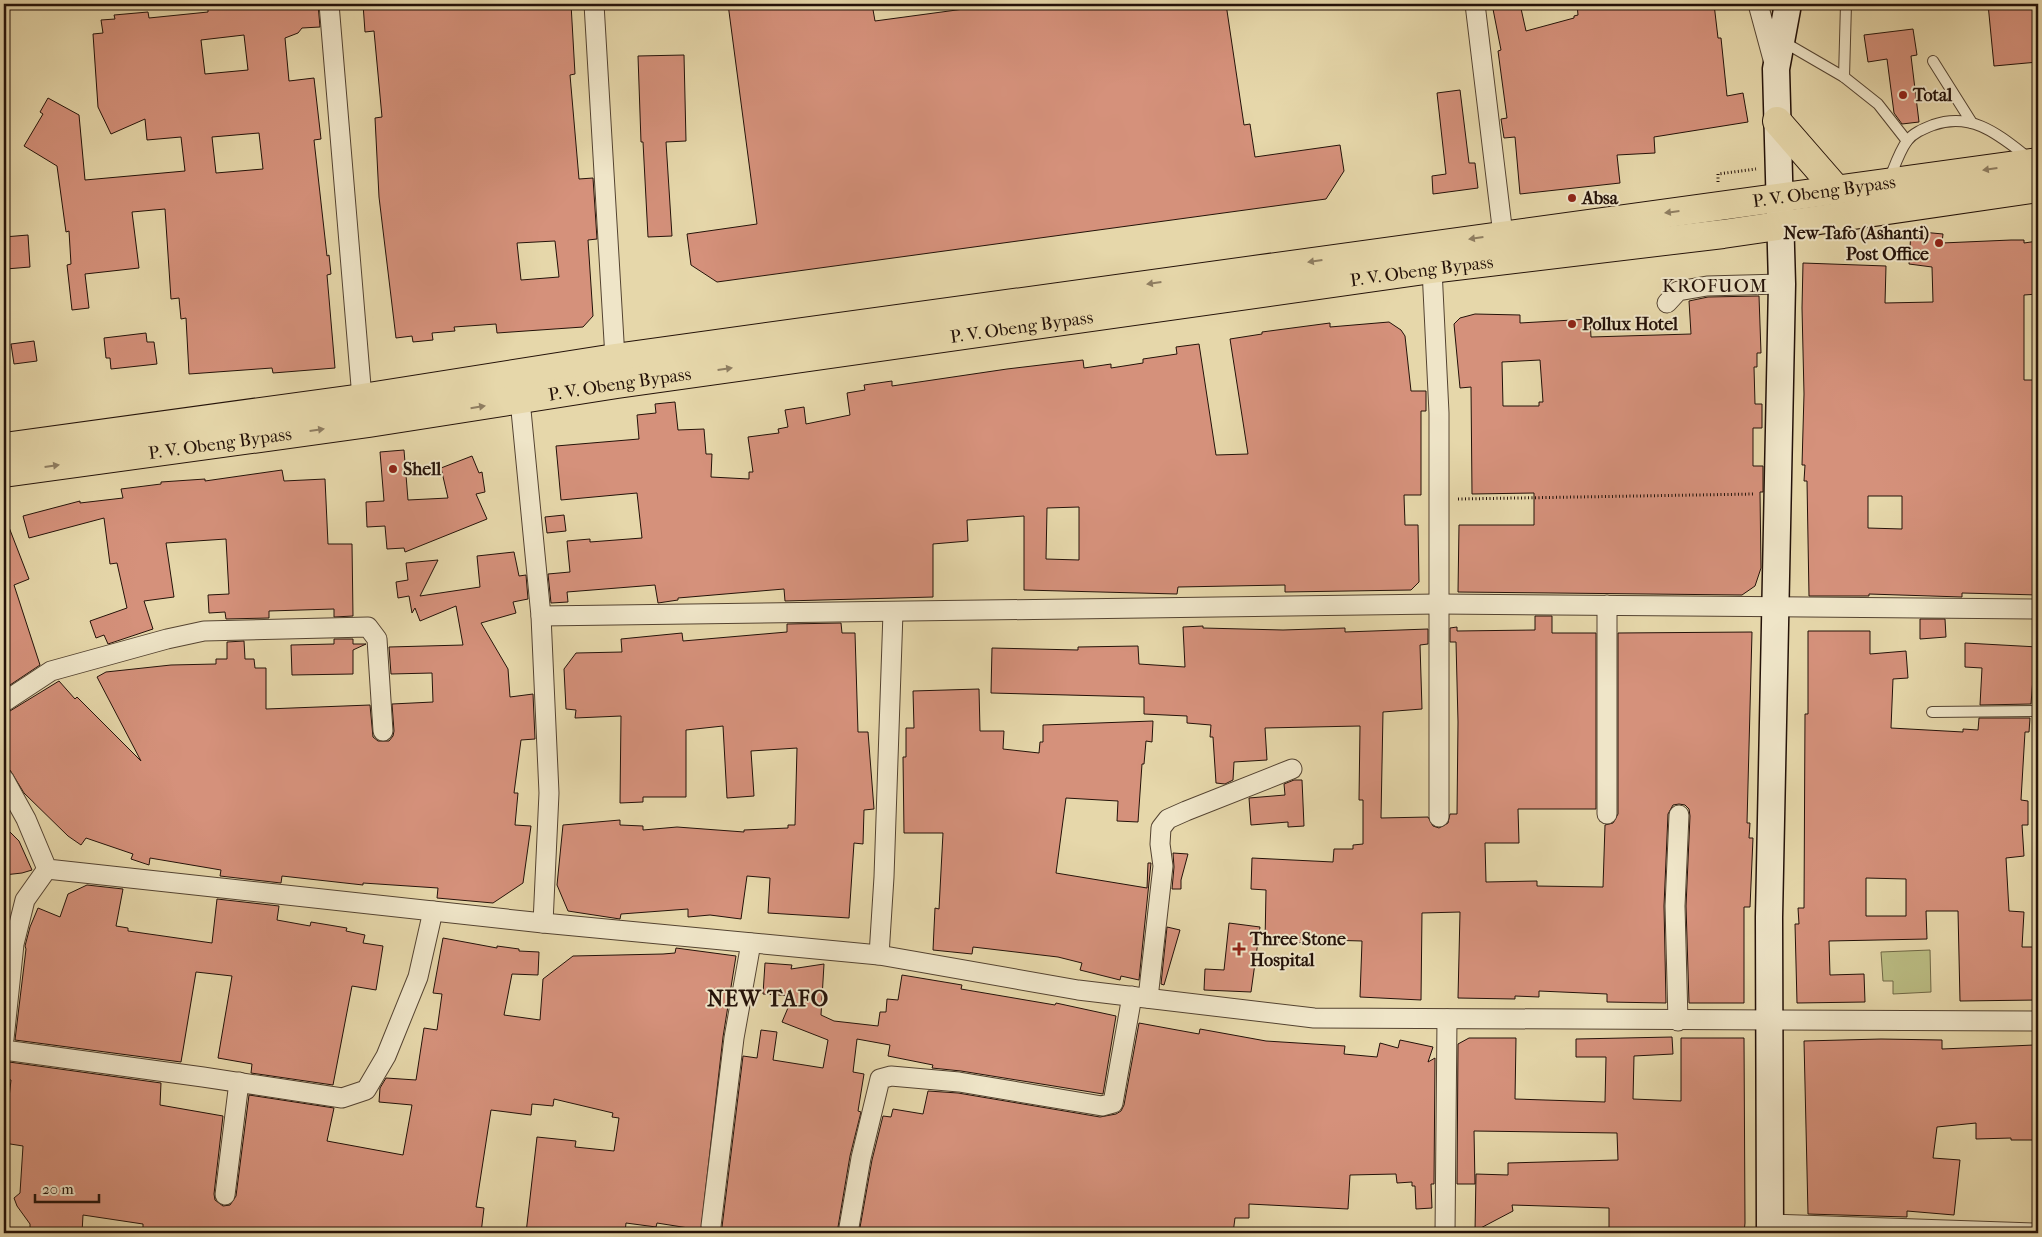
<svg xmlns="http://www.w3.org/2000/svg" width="2042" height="1237" viewBox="0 0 2042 1237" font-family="'IM FELL French Canon',serif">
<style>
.green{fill:#bbbd84;stroke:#706846}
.building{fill:#d5917b;stroke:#241209;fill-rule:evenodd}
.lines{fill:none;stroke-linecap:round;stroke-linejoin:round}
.lane-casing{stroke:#544331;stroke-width:12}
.street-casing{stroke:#544331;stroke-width:21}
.secondary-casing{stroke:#241209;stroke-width:29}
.highway-casing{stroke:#241209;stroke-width:30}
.path{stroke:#241209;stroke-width:3;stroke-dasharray:1 2.5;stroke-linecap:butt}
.lane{stroke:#efe5c8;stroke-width:10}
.street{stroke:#efe5c8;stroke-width:19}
.secondary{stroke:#efe5c8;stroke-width:26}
.highway{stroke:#e6d7aa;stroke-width:28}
.oneway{fill:#8f7e62}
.poi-dot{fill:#8f2418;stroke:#efe5c8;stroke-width:2}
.labels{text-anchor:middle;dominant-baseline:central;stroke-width:4;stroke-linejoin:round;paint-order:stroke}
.poi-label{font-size:18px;font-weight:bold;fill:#241209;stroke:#efe5c8;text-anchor:start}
.street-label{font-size:18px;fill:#241209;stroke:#efe5c8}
.neighbourhood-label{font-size:19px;letter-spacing:1px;fill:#241209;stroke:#efe5c8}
.district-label{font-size:22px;font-weight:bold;letter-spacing:1px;fill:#241209;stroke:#efe5c8}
</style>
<rect width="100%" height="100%" fill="#e6d7aa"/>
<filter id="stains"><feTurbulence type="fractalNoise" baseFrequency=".004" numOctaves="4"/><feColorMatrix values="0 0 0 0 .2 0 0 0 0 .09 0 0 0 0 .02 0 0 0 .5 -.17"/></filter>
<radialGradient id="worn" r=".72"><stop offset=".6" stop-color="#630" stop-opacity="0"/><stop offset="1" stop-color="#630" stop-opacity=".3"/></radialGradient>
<!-- green -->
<path class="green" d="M1930 950 1931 992 1893 994V981H1883L1881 952Z"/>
<!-- building -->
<g class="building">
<path d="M208 4H318L320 27 302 28 298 33 285 38 289 81 314 78 321 139 314 140 327 256 329 255 331 274 327 275 335 368 273 373 272 368 189 374 186 318 181 319 179 298 171 299 165 209 132 212 139 268 85 274 89 308 72 310 67 265 71 264 69 231 66 232 57 166 24 146 43 114 40 112 48 98 79 115 85 180 185 171 181 137 147 140 145 119 111 134 98 107 93 34 103 33 101 20 115 19 114 15 148 12 149 18 208 12ZM244 35 248 70 205 74 201 40ZM259 133 263 169 216 173 212 137Z"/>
<path d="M363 4H571L575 74 570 75 579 179 593 178 597 239 588 240 593 316 583 327 497 333 496 324 454 327 455 331 432 333 433 340 413 342 412 336 396 338 379 197 375 118 382 117 374 31 365 32ZM555 241 559 277 521 280 517 243Z"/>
<path d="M728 4H872L875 21 1001 4H1226L1244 125 1250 124 1255 157 1340 145 1344 171 1326 199 717 282 691 265 687 234 757 224Z"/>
<path d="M1492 4H1520L1526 31 1574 18V16L1578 15 1577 4H1714L1718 38H1721L1727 96 1743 93 1748 122 1654 137 1655 153 1617 155 1620 183 1520 194 1515 137 1504 138 1501 119 1507 118 1498 51 1501 50Z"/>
<path d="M1988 4H2038V62L1994 66Z"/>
<path d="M1913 29 1917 55 1911 56 1919 122 1902 124 1894 113 1887 59 1868 62 1864 35Z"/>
<path d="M684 55 686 141 666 142 672 236 648 237 643 142H641L638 56Z"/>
<path d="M1460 90 1469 163H1475L1478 188 1433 194 1432 176 1446 174 1437 93Z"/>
<path d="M1911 231 1943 234 1942 243 2011 240H2024V243L2038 241V294L2024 295V380H2038V595L1962 593V597L1869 594V596H1809L1807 481H1804L1805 465H1802L1804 394 1802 308 1803 263 1886 266 1885 303 1933 302 1932 267 1909 264ZM1868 496H1902V529L1868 528Z"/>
<path d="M28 235 30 267 6 269 4 237Z"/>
<path d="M1759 296 1761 353H1757V367H1754L1755 404H1762V428H1753V466H1763V492H1760L1761 568 1755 586 1742 595 1458 592 1459 525H1534V493L1472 494 1471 387 1460 388 1454 324 1460 318 1475 314 1520 315V323L1590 319 1591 337 1691 334 1689 301 1708 297ZM1540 360 1543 402H1539V406H1503L1502 362Z"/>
<path d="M1389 322 1401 330 1405 336 1411 391H1426V411H1421V495H1404L1405 525H1418L1419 582 1411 590 1285 592V585L1178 587 1177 594 1024 590V516L967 520 968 541 933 544V597L785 601 784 589 678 598V600L658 603 655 585 567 592 568 602 551 603 548 574 570 572 567 541 590 539V542L642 538 637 493 561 500 556 446 639 439 637 415 656 413 655 404 675 402 678 430 704 429 706 454H712L711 477 749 479V472H753L748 437 779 433 778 429 788 427 785 410 804 407 806 424 850 415 847 393 865 390 864 385 892 381V386L1007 369 1083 360 1084 368 1111 364V368L1143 363V359L1177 354 1176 347 1199 344 1216 455 1248 454 1230 339 1262 334V332L1330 323V327ZM1079 507V560L1046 559 1047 508Z"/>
<path d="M146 333 147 342H154L157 364 111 369 110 358H106L104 338Z"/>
<path d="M34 341 37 361 14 364 11 344Z"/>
<path d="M404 450 408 500 448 498 441 468 472 456 479 473 482 472 485 492 476 494 487 519 405 552 404 548 387 549 385 526 367 527 366 502 384 501 380 452Z"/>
<path d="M282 470 284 481 325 479 328 544H352L353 616 334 617V609L269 611V618L226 619 225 612 209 613 208 595 229 594 226 539 166 543 174 597 144 601 153 629 108 644 104 635 96 638 90 621 127 608 117 563 110 564 104 518 29 538 23 516 80 501V503L123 498 121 489 161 484V482L205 479V481Z"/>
<path d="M564 515 566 531 547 533 545 517Z"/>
<path d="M5 517 29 579 14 585 40 665 4 689Z"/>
<path d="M514 552 519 576 526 575 528 599 513 602 516 613 481 623 508 669 510 697 533 694 535 739 521 740 514 793H518L515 825 531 826 523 883 493 903 437 898 438 888 363 883V885L282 876 281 883 220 876 221 870 150 858 149 865 131 859 133 854 86 838 81 845 68 836 24 793 10 770 4 768V713L10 711 59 681 75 699 77 697 141 761 97 677 106 672 171 665 216 664V659H227V642L244 641 245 659H254L255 668H266V709L370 705 373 737 378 741H389L393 736 394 731 392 704 433 702 432 673 391 674 389 647 463 645 456 606 420 621 415 608 412 613 409 596 398 598 396 582 408 580 406 563 438 560 420 596 480 587 477 556Z"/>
<path d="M1535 616H1552V633H1596V809H1518L1519 843H1485L1486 882 1537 881V886L1603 887 1605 825 1613 823 1618 814V633L1752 632 1747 823H1750L1749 838H1753L1750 907H1744V1003H1689L1686 906 1690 816 1689 809 1685 805 1679 804 1673 805 1668 814 1664 906 1666 1003 1607 1002V994L1539 991V997L1515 996V999L1458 998 1460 912 1422 913 1421 1000 1360 997 1362 941 1326 940V943L1265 942 1266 890 1251 889 1252 858 1333 862 1334 849H1353V845L1363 844V800H1359L1360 726 1265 728 1267 760 1234 762 1233 780 1225 784 1216 783 1213 737H1210L1211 725 1187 723V716L1144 714V697L991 693 992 648 1078 650V647L1138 646 1139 664 1185 667 1183 627 1203 626V628L1283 630 1345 628V632L1428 629V644L1420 645 1422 709 1383 712 1381 818 1428 817 1433 826 1439 828 1448 823 1450 814H1457L1458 722 1456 642H1450V628L1457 627V631L1535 630Z"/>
<path d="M1920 619H1945L1946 637 1920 639Z"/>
<path d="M841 623 842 633H855L858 732H868L874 809 864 810 863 844 854 843 849 918 768 913 770 878 747 876 741 919 710 915 688 917V909L621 914 620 919 568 911 557 885 563 825 620 820V825L643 826V830L677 827 744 832V830L788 828V825H795L797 748 751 751 754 796 727 798 723 726 686 730V797H643V802L620 803 621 716 575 718 576 710 566 709 564 669 576 653 622 652 621 639 682 633 683 641 787 632V624Z"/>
<path d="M1808 631H1870V654L1906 651 1908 678 1893 679 1891 728 1963 732V729L1978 730 1979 718H2030L2029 732H2025L2021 800 2028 801V825H2022L2024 856 2006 858 2009 911 2024 912 2022 947H2038V1000L1960 1001 1958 911H1926L1927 939 1829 941 1830 975 1864 974 1865 1002 1797 1003 1795 924H1799L1798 908H1804L1805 714H1808ZM1866 878 1906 879V916H1866Z"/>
<path d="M334 639H353V644H366L353 650V674L292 675 291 645 334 644Z"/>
<path d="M1965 643 2038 647V665H2034L2031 704 1980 705 1982 668 1965 667Z"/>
<path d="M979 689 980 731H1004L1003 749 1039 753 1040 742H1043V725L1153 721 1152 742 1146 741 1144 764H1142L1138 822 1117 821 1118 801 1066 798 1056 873 1147 888 1148 863H1151L1139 980 1121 976 1120 980 1080 970 1082 963 1058 957 973 947 972 954 933 950 935 908 939 909 943 833H904L903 757H906V728H914L913 691Z"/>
<path d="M1294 780H1302L1304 826 1288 827V822L1251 825 1249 798 1285 795 1284 784Z"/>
<path d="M4 826 19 841 32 870 22 873 4 875Z"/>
<path d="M1173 853 1188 854 1181 880V889H1172L1174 867Z"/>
<path d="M87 885 123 889 116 926 128 928V931L212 943 217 899 279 906 277 920 310 926 311 922 347 928 346 931 365 935 363 943 383 946 376 990 352 986 333 1085 251 1073 252 1064 218 1058 232 976 196 972 181 1062 15 1040 26 949 25 946 30 927 38 908 60 917 68 894Z"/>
<path d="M1229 923 1260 927 1251 992 1204 990 1205 969 1224 970Z"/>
<path d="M1167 927 1180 930 1164 985 1161 984Z"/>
<path d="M443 938 497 948V946L519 949V951L539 952 538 975 512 974 504 1015 540 1020 543 979 573 956 663 954 675 953 676 948 736 956 723 1037 701 1230 657 1223 656 1227 626 1223 625 1233H526L537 1137 576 1141 575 1147 614 1151 619 1118 612 1117 613 1113 554 1099 553 1106 532 1104 531 1115 491 1110 476 1207 484 1208 481 1233H143V1224L83 1215 82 1233H45L30 1231V1224L17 1206 14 1198 20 1193 23 1146 4 1143 11 1080 6 1079 9 1062 161 1083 160 1105 223 1116 214 1194 215 1200 223 1206 230 1205 236 1196 249 1095 334 1108 327 1141 403 1155 412 1105 379 1102 380 1088 386 1078 416 1080 424 1028 437 1030 442 994 433 993Z"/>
<path d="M765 963 792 965 791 969 824 964 821 1015 834 1021 878 1026 880 1012H886L887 999 898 1000 902 975 962 985 961 989 1055 1005 1056 1003 1116 1016 1103 1094 961 1071 932 1068 933 1065 888 1056 890 1045 857 1039 853 1072 864 1074 858 1111 861 1112 850 1156 837 1233H719L722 1227 743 1056 757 1058 761 1030 777 1032 773 1060 823 1068 828 1040 782 1022 793 996 763 994Z"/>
<path d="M1139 1023 1199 1034 1200 1029 1266 1041 1345 1046 1344 1054 1377 1057 1380 1043 1398 1048 1400 1040 1433 1047 1428 1062 1435 1058 1434 1184H1431L1432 1208 1416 1209 1415 1186H1412V1182L1397 1183 1396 1174 1350 1175 1348 1209 1249 1204V1218H1235L1233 1233H859L872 1160 883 1116 891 1117 893 1109 923 1114 928 1091 958 1093 1100 1117 1116 1114 1121 1111 1124 1105Z"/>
<path d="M1672 1037 1673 1054 1634 1056 1633 1099 1681 1101V1038H1744L1745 1223 1744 1233H1609V1208L1512 1205 1513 1211 1475 1231 1476 1174 1508 1175V1163L1618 1160 1617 1133 1474 1131 1475 1184H1457L1458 1044 1469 1038H1516L1515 1099 1605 1102 1606 1057H1576V1039Z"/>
<path d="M1881 1039 1942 1040V1049L2034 1045 2035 1066H2038V1140H2011V1138L1976 1139V1123L1937 1127 1933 1158 1960 1160 1954 1215 1907 1211V1217L1808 1214 1804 1041Z"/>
</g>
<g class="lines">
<defs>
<g id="lane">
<path d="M1782 41 1844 77 1878 104 1907 141"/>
<path d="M1933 61 1972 123"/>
<path d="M1844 77 1846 4"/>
<path d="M1889 180C1894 168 1899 152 1907 141 1913 133 1923 129 1933 125 1973 111 2000 136 2030 159"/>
<path d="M1932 712 2038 711"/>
</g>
<g id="street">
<path d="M329 4 362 398 365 408"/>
<path d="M594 4 615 358"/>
<path d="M1475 4 1503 235"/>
<path d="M1758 4 1774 63"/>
<path d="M1432 269 1439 413V817"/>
<path d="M1667 303 1678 291 1707 286 1782 284"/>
<path d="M520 400 541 616 549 793 543 923"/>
<path d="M1607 605V814"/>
<path d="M541 616 1438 604 2038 609"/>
<path d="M4 702 51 671 167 639 204 631 368 627 377 639 383 731"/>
<path d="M4 779 26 819 47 869 543 923 879 955 1078 990 1314 1018 2038 1021"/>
<path d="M879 955 884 877 893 612"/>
<path d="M1148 998 1163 866 1160 844 1161 828 1168 819 1186 811 1292 769"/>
<path d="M1678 1021 1675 906 1679 815"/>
<path d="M4 1039 14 944 25 900 47 869"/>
<path d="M4 1050 203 1077 342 1098 366 1090 386 1056 418 977 433 911"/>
<path d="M225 1195 239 1082"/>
<path d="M1770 1224 2036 1233"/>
<path d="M711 1226 734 1038 751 943"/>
<path d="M848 1233 861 1158 880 1079 891 1076 959 1082 1102 1106 1113 1103 1132 996"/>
<path d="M1445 1233 1447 1019"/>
</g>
<path id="secondary" d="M1770 1233 1769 917 1782 284 1776 69 1788 4"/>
<g id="highway">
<path d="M1777 121 1837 190"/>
<path id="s1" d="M4 447 362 398 615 358 2038 162"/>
<path id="s2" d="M4 473 369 423 617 384 1432 269 1723 234 2038 188"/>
</g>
</defs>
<!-- lane casing -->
<use href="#lane" class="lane-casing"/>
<!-- street casing -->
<use href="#street" class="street-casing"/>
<!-- secondary casing -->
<use href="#secondary" class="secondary-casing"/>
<!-- highway casing -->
<use href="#highway" class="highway-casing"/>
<!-- path -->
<g class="path">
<path d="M1718 182V174L1756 169"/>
<path d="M1458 499 1755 494"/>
</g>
<!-- lane -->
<use href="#lane" class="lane"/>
<!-- street -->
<use href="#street" class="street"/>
<!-- secondary -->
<use href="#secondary" class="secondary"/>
<!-- highway -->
<use href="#highway" class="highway"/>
</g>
<!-- one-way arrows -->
<defs><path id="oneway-solid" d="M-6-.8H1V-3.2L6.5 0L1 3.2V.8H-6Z" transform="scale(1.25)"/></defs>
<g class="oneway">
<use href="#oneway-solid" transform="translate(1990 169) rotate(172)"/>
<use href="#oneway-solid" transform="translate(1672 212) rotate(173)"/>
<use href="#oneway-solid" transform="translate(1476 238) rotate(172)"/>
<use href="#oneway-solid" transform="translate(1315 261) rotate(172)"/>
<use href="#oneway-solid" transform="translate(1154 283) rotate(172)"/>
<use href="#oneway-solid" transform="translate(725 369) rotate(-8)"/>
<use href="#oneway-solid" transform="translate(478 407) rotate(-9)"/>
<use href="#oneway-solid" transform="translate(317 430) rotate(-8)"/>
<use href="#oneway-solid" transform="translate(52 466) rotate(-8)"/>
</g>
<!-- markers -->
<g class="poi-dot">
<circle cx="1903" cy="95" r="5"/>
<circle cx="1572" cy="198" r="5"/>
<circle cx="1939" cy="243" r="5"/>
<circle cx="1572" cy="324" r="5"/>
<circle cx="393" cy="469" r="5"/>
<path d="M1236.5 941.5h5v5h5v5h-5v5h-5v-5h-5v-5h5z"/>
</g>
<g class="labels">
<!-- poi labels -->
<g class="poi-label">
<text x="1913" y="95">Total</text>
<text x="1582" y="198">Absa</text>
<text x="1929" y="233" text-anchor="end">New Tafo (Ashanti)<tspan x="1929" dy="21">Post Office</tspan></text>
<text x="1582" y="324">Pollux Hotel</text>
<text x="403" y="469">Shell</text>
<text x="1250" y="939">Three Stone<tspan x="1250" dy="21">Hospital</tspan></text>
</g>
<!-- street labels -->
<g class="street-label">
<text stroke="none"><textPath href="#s1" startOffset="1838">P. V. Obeng Bypass</textPath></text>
<text stroke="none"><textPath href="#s2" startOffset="1432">P. V. Obeng Bypass</textPath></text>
<text stroke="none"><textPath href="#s2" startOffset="1028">P. V. Obeng Bypass</textPath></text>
<text stroke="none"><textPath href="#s2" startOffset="622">P. V. Obeng Bypass</textPath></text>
<text stroke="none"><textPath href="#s2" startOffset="218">P. V. Obeng Bypass</textPath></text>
</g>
<!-- neighbourhood labels -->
<g class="neighbourhood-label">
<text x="1715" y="286">KROFUOM</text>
</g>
<!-- district labels -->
<g class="district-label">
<text x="768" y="999">NEW TAFO</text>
</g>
</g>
<!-- margin -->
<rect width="2042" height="1237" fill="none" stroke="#e6d7aa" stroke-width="20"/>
<rect x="5" y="5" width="2032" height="1227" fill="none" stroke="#241209" stroke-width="2.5"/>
<rect x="10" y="10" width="2022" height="1217" fill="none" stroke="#241209"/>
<!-- scale -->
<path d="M35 1194v8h64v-8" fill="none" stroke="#241209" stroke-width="2.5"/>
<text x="42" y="1194" font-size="15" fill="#241209" stroke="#efe5c8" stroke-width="4" paint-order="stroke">20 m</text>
<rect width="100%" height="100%" filter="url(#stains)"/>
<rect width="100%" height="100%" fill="url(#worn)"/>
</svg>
